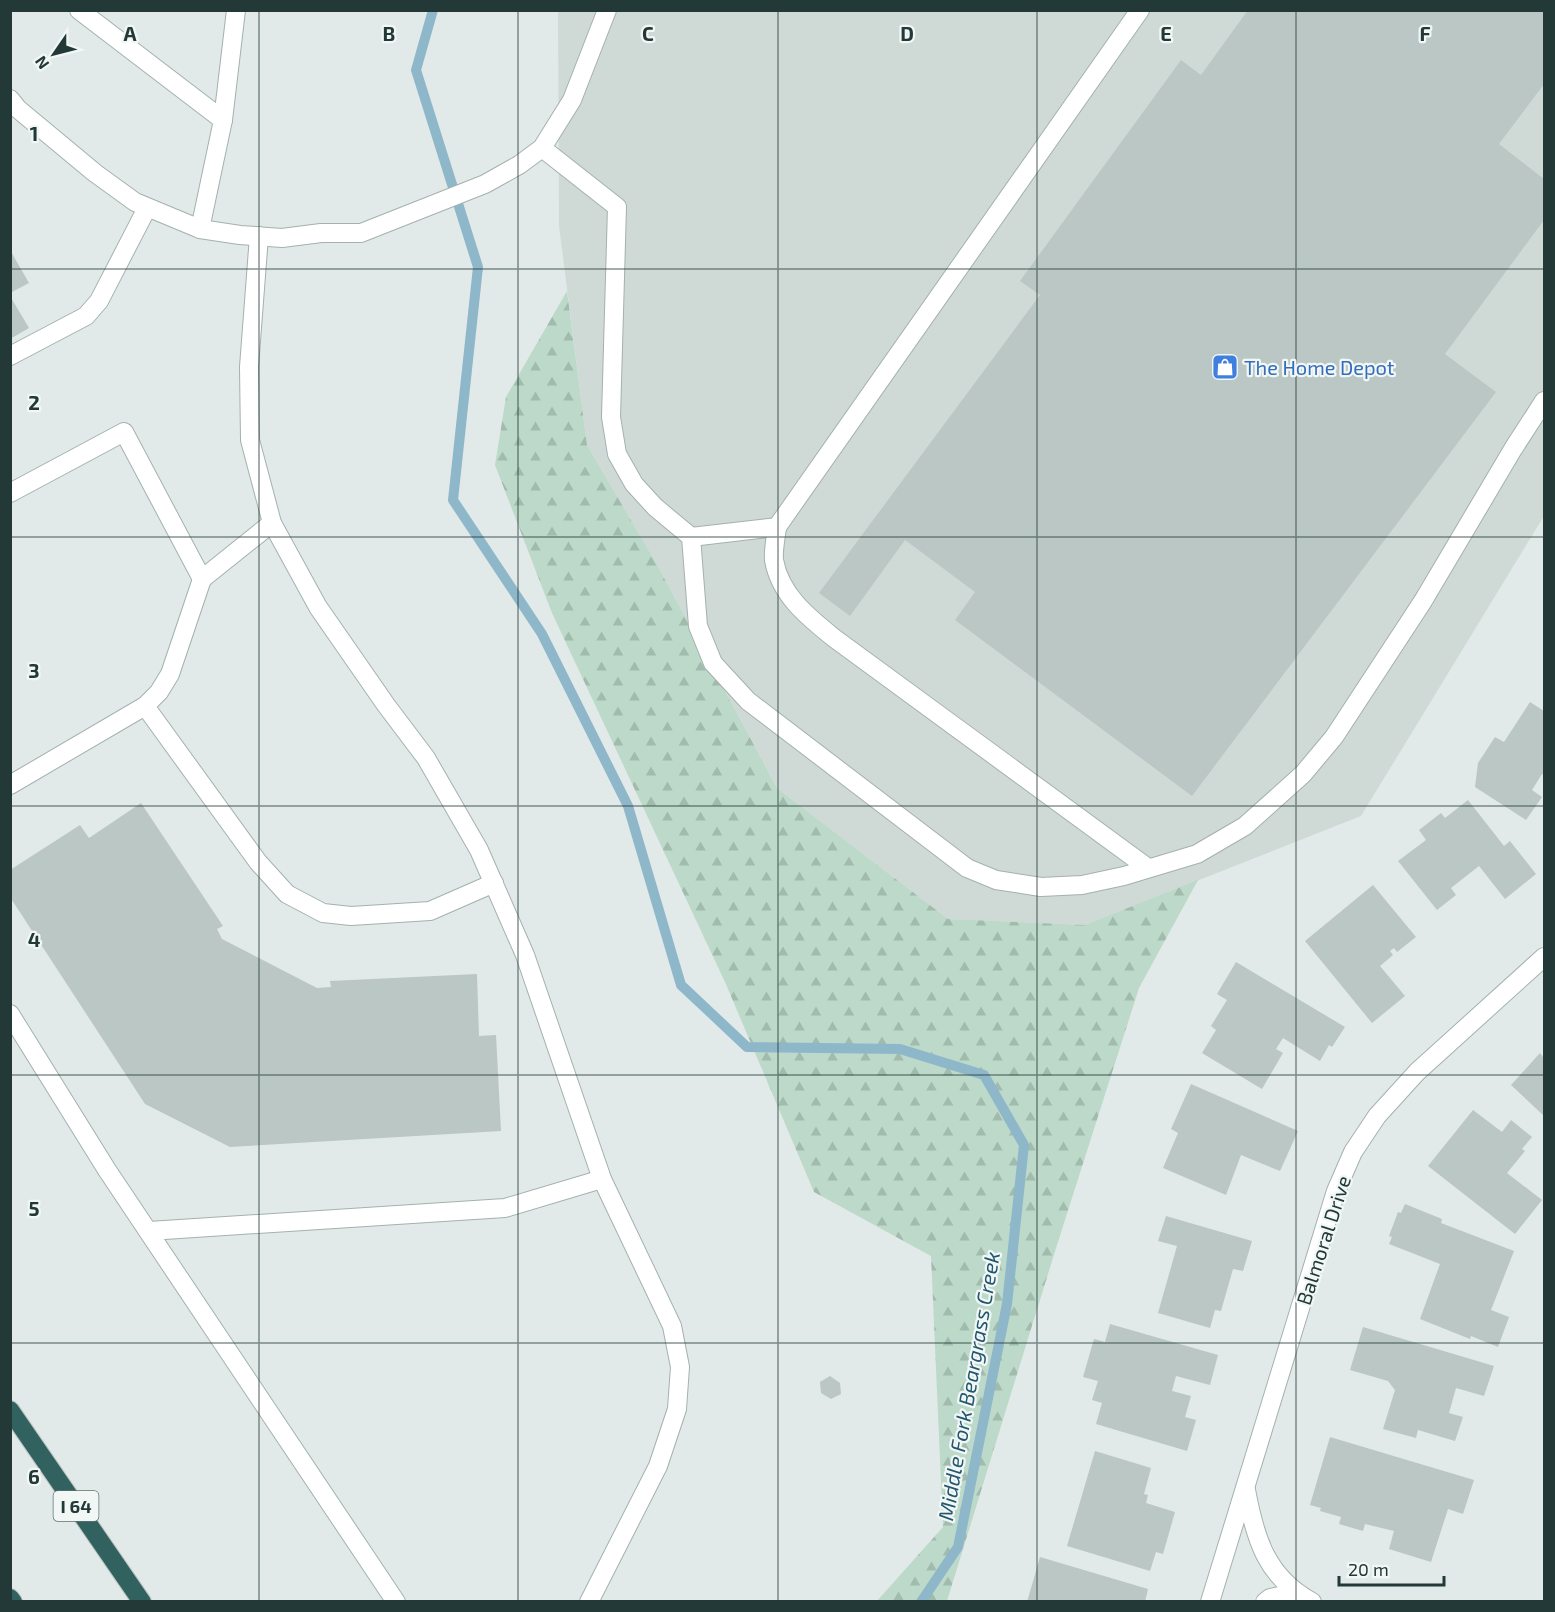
<svg xmlns="http://www.w3.org/2000/svg" width="1555" height="1612" viewBox="0 0 1555 1612" font-family="'Exo 2',sans-serif">
<style>
.built{fill:#cfdad7}
.forest{fill:url(#forest-firs)}
.lines{fill:none;stroke-linecap:round;stroke-linejoin:round}
.stream{stroke:#8eb7ca;stroke-width:10}
.building{fill:#bac7c4}
.minor-casing{stroke:#a4b1af;stroke-width:20}
.highway-casing{stroke:#bdc4c3;stroke-width:20}
.minor{stroke:#fff;stroke-width:18}
.highway{stroke:#326260;stroke-width:18}
.grid{fill:none;stroke:#233937;stroke-width:1.5;stroke-opacity:0.55}
.labels{text-anchor:middle;dominant-baseline:central;stroke-width:4.5;stroke-linejoin:round;paint-order:stroke}
.shield{fill:#f1f7f5;stroke:#617270;stroke-width:1.5}
.shield-label{font-size:18px;font-weight:bold;fill:#233937}
.shop-label{font-size:20px;fill:#366cbe;stroke:#f1f7f5;text-anchor:start}
.street-label{font-size:20px;fill:#233937;stroke:#f1f7f5}
.water-label{font-size:21px;font-style:italic;fill:#23566f;stroke:#f1f7f5}
.grid-label{font-size:20px;text-anchor:middle;font-weight:bold;fill:#233937;stroke:#f1f7f5;stroke-width:4.5;stroke-linejoin:round;paint-order:stroke}
</style>
<defs>
<pattern id="forest-firs" width="22" height="20" patternUnits="userSpaceOnUse" patternTransform="scale(1.5)"><rect width="22" height="20" fill="#bcd9c9"/><path d="M5 1l3.5 6h-7zM16 11l3.5 6h-7z" fill="#a1bbad"/></pattern>
</defs>
<rect width="100%" height="100%" fill="#e1eae8"/>
<!-- built -->
<path class="built" d="M558 11H1544V516L1361 816 1085 925 948 919 777 788 655 561 587 445 559 226Z"/>
<!-- forest -->
<path class="forest" d="M567 291 587 445 655 561 777 788 948 919 1085 925 1198 880 1139 988 1056 1248 947 1601H877L943 1527 931 1256 814 1192 725 982 552 613 495 465 506 397Z"/>
<g class="lines">
<!-- stream -->
<path class="stream" d="M433 10 416 70 478 267 453 500 542 634 628 806 681 985 747 1047 900 1049 984 1075 1024 1145 1007 1304 958 1547 921 1602"/>
</g>
<!-- building -->
<g class="building">
<path d="M1248 10H1544V84L1499 144 1544 179V220L1445 354 1496 392 1192 796 955 620 975 592 905 540 850 616 819 593 1040 295 1020 281 1181 60 1201 75Z"/>
<path d="M10 250 29 283 10 293Z"/>
<path d="M10 296 29 328 10 339Z"/>
<path d="M1530 702 1544 711V775L1542 774 1532 790 1542 797 1526 820 1475 787 1478 763 1495 737 1504 742Z"/>
<path d="M1468 800 1504 846 1510 841 1536 874 1505 899 1479 866 1451 888 1456 895 1437 910 1398 861 1426 840 1419 830 1441 813 1445 818Z"/>
<path d="M141 803 223 926 217 929 222 939 317 988 331 987 330 981 477 974 479 1036 496 1035 501 1131 230 1147 145 1104 10 897V870L80 825 89 838Z"/>
<path d="M1373 885 1416 937 1397 952 1394 948 1390 951 1393 955 1380 966 1405 996 1372 1023 1305 941Z"/>
<path d="M1236 962 1345 1027 1332 1047 1329 1045 1320 1061 1283 1038 1276 1049 1283 1053 1262 1089 1202 1053 1216 1030 1211 1026 1227 1000 1217 994Z"/>
<path d="M1540 1053 1544 1058V1116L1511 1085Z"/>
<path d="M1191 1084 1298 1131 1280 1171 1241 1155 1226 1195 1163 1168 1178 1133 1171 1129Z"/>
<path d="M1473 1110 1502 1132 1511 1120 1532 1137 1522 1149 1525 1151 1507 1173 1542 1200 1515 1234 1428 1166Z"/>
<path d="M1405 1204 1442 1219 1441 1223 1514 1251 1491 1310 1509 1317 1498 1347 1471 1336 1470 1339 1420 1319 1440 1264 1389 1244 1392 1237 1389 1236 1398 1212 1401 1213Z"/>
<path d="M1166 1216 1252 1241 1243 1271 1233 1269 1221 1311 1215 1310 1210 1328 1158 1313 1177 1246 1158 1241Z"/>
<path d="M1110 1324 1218 1355 1210 1385 1176 1376 1172 1391 1191 1396 1185 1417 1196 1420 1187 1451 1096 1424 1102 1403 1092 1400 1098 1381 1083 1377 1094 1339 1105 1342Z"/>
<path d="M1363 1327 1494 1366 1484 1396 1456 1388 1449 1413 1463 1417 1455 1441 1418 1430 1416 1438 1383 1429 1395 1390 1388 1381 1350 1370Z"/>
<path d="M830 1376 840 1383 841 1394 831 1399 821 1393 820 1382Z"/>
<path d="M1330 1437 1474 1480 1463 1514 1448 1509 1431 1562 1389 1549 1394 1531 1365 1524 1363 1531 1339 1524 1341 1517 1320 1511 1321 1508 1310 1505Z"/>
<path d="M1095 1451 1151 1468 1144 1494 1148 1495 1146 1503 1175 1512 1163 1554 1156 1552 1150 1571 1067 1546Z"/>
<path d="M1040 1557 1148 1589 1145 1602H1027Z"/>
</g>
<g class="lines">
<defs>
<g id="minor">
<path d="M79 10 223 120"/>
<path d="M10 99 18 109 95 173 135 202 200 229 240 235 282 238 321 233H361L485 184 519 165 542 148 572 100 607 10"/>
<path d="M542 148 617 207 611 417 617 454 634 484 655 507 691 537 698 626 713 663 748 701 967 868 996 880 1041 887 1082 885 1124 876 1197 854 1245 826 1303 774 1334 737 1423 601 1513 449 1544 401"/>
<path d="M200 229 223 120 236 10"/>
<path d="M259 236 249 367 250 440 272 523 318 607 386 705 426 758 479 850 525 955 602 1179 672 1326 680 1367 677 1409 658 1466 589 1602"/>
<path d="M10 356 86 316 99 301 147 208"/>
<path d="M10 493 124 432 202 579 272 523"/>
<path d="M777 527C776 537 773 550 774 560 780 595 808 617 834 638L1148 868"/>
<path d="M691 537 777 527 1140 10"/>
<path d="M145 706 258 862 287 894 323 913 351 916 430 911 494 883"/>
<path d="M10 785 145 706 159 692 170 674 202 579"/>
<path d="M10 1014 107 1170 396 1602"/>
<path d="M149 1231 505 1208 602 1179"/>
<path d="M1246 1490C1255 1538 1266 1577 1312 1602"/>
<path d="M1210 1602 1336 1191 1353 1152 1377 1116 1417 1072 1544 957"/>
<path d="M1265 1602 1270 1598 1295 1593"/>
</g>
<g id="highway">
<path d="M10 1410 142 1602"/>
<path d="M10 1598 13 1602"/>
</g>
</defs>
<!-- minor casing -->
<use href="#minor" class="minor-casing"/>
<!-- highway casing -->
<use href="#highway" class="highway-casing"/>
<!-- minor -->
<use href="#minor" class="minor"/>
<!-- highway -->
<use href="#highway" class="highway"/>
</g>
<!-- grid -->
<path class="grid" d="M259 10V1602M518 10V1602M778 10V1602M1037 10V1602M1296 10V1602M10 269H1544M10 537H1544M10 806H1544M10 1075H1544M10 1343H1544"/>
<!-- icons -->
<defs>
<symbol id="shop-square" viewBox="-11 -11 22 22"><rect x="-9" y="-9" width="18" height="18" rx="4" fill="#3f7fe0" stroke="#f1f7f5"/><path d="M-5-2.5h2.3a2.7 3.5 0 0 1 5.4 0H5L5.5 6h-11ZM-1.5-2.5h3a1.5 2.3 0 0 0-3 0Z" fill="#fff"/></symbol>
</defs>
<g fill-rule="evenodd">
<use href="#shop-square" x="1210" y="352" width="30" height="30"/>
</g>
<g class="labels">
<!-- shield labels -->
<rect class="shield" x="53.5" y="1491" width="45" height="30" rx="4.5"/>
<g class="shield-label">
<text x="76" y="1506">I 64</text>
</g>
<!-- shop labels -->
<g class="shop-label">
<text x="1244" y="367">The Home Depot</text>
</g>
<!-- street labels -->
<g class="street-label">
<text transform="translate(1323 1240) rotate(-72)">Balmoral Drive</text>
</g>
<!-- water labels -->
<g class="water-label">
<text transform="translate(968 1386) rotate(-80)">Middle Fork Beargrass Creek</text>
</g>
</g>
<g class="grid-label">
<text x="130" y="41">A</text>
<text x="389" y="41">B</text>
<text x="648" y="41">C</text>
<text x="907" y="41">D</text>
<text x="1166" y="41">E</text>
<text x="1425" y="41">F</text>
<text x="34" y="141">1</text>
<text x="34" y="410">2</text>
<text x="34" y="678">3</text>
<text x="34" y="947">4</text>
<text x="34" y="1216">5</text>
<text x="34" y="1484">6</text>
</g>
<!-- border -->
<rect width="1555" height="1612" fill="none" stroke="#233937" stroke-width="24"/>
<!-- north arrow -->
<g transform="translate(54 54) rotate(235)" stroke="#f1f7f5" stroke-width="4.5" paint-order="stroke">
<path d="M0-4.5L10 22L0 15L-10 22Z" fill="#233937"/>
<text y="-9" font-size="16" font-weight="bold" text-anchor="middle" fill="#233937">N</text>
</g>
<!-- scale -->
<path d="M1339 1576v9h105v-9" fill="none" stroke="#233937" stroke-width="3"/>
<text x="1348" y="1576" font-size="18" fill="#233937" stroke="#f1f7f5" stroke-width="4.5" paint-order="stroke">20 m</text>
</svg>
